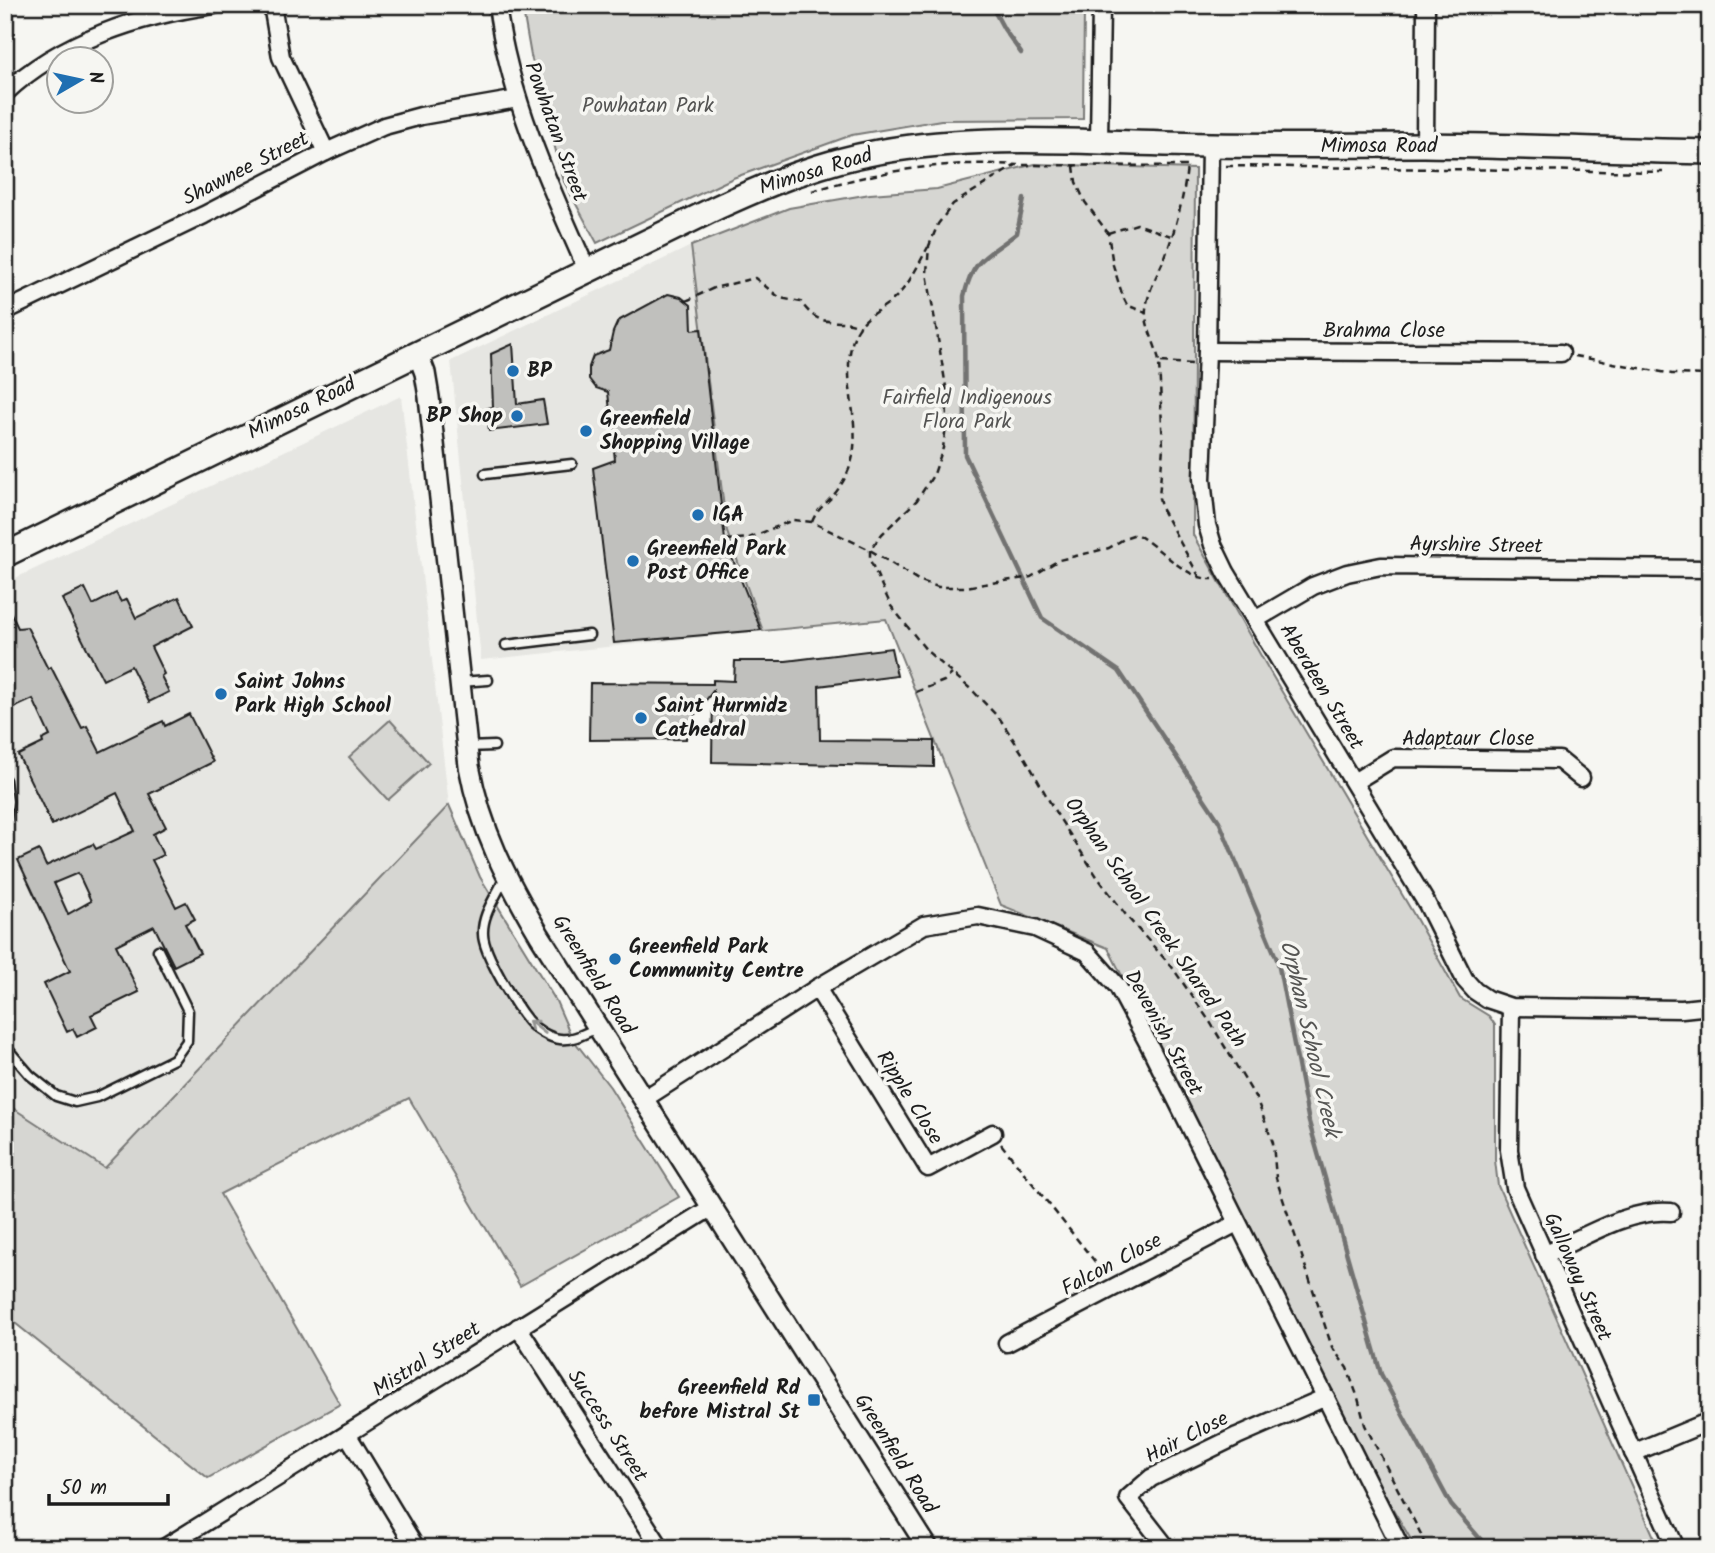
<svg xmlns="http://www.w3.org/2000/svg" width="1715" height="1553" viewBox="0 0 1715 1553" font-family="Kalam,sans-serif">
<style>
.built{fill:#e6e6e2}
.green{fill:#d6d6d2;stroke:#797977;stroke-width:2}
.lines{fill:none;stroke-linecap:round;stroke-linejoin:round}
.stream{stroke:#727271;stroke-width:4.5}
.building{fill:#c0c0bd;stroke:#1c1c1c;stroke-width:2;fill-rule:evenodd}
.service-casing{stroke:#1c1c1c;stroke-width:13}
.minor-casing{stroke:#1c1c1c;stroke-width:21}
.tertiary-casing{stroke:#1c1c1c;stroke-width:24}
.secondary-casing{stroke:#1c1c1c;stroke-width:28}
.path{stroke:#1c1c1c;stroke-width:2.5;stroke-dasharray:7 5;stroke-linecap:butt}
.service{stroke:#f6f6f2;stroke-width:8}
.minor{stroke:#f6f6f2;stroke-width:16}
.tertiary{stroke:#f6f6f2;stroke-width:19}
.secondary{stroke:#f6f6f2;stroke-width:23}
.oneway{stroke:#949492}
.poi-dot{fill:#1f6fb2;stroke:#f6f6f2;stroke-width:2.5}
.labels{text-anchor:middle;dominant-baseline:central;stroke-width:7;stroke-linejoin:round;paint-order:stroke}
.park-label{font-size:21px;fill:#545453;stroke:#f6f6f2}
.street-label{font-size:21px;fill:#1c1c1c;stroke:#f6f6f2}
.poi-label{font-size:21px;font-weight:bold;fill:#1c1c1c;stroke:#f6f6f2;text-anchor:start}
.water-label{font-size:23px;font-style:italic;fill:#565654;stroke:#f6f6f2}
</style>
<rect width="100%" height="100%" fill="#f6f6f2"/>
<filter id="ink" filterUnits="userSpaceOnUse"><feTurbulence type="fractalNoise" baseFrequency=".0143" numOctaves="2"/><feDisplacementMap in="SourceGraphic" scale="14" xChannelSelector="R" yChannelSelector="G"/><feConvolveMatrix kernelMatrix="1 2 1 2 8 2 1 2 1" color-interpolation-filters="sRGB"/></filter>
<g filter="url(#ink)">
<!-- built -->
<g class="built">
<path d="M691 246 727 532 763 631 481 660 451 361Z"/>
<path d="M401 396 449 805 105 1168 5 1103V583Z"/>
</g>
<!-- green -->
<g class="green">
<path d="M522 5H1084L1083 119 941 120 852 135 733 178 597 243 564 182 531 56Z"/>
<path d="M1035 164 1195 169 1193 535 1269 670 1413 913 1460 998 1489 1016 1495 1025V1160L1498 1186 1659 1548H1416L1384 1494 1108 948 1001 905 886 619 763 631 727 532 691 246 789 208 870 194 937 189Z"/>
<path d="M390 720 429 763 388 800 349 757Z"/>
<path d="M449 805 480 877 556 1001 572 1038 610 1087 679 1197 520 1286 409 1098 220 1194 340 1404 208 1478 5 1315V1103L105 1168Z"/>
</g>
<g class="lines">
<!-- stream -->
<g class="stream">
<path d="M991 5 1004 29 1021 53"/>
<path d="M1024 199 1017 233C987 257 974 256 964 296L965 455 1042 618 1119 671 1219 821 1278 962 1309 1122 1381 1374 1451 1505 1488 1548"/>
</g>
</g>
<!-- building -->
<g class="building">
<path d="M668 294 681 297 691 305 692 330 701 329 725 540 761 630 614 643 593 468 615 460 608 392 596 388 589 379V367L593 356 609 350 613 332 618 321Z"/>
<path d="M513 344 517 404 543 400 547 424 489 431 487 408 493 407 491 354Z"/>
<path d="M85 588 93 605 116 593 121 602 127 599 136 618 179 597 193 626 151 647 164 674 161 676 169 692 149 702 131 666 103 680 62 599Z"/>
<path d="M5 601 18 628 27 627 48 669 51 667 82 728 87 726 100 752 163 721 165 726 189 714 213 762 149 794 166 827 153 834 163 855 152 860 176 907 186 902 195 919 185 924 200 953 174 966 154 926 116 945 139 992 91 1015 97 1027 77 1037 73 1029 67 1032 44 984 70 971 18 860 39 850 46 866 93 844 96 849 135 831 117 793 52 825 18 755 43 743 42 740 50 736 33 699 5 712ZM78 873 91 901 68 914 54 883Z"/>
<path d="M891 648 897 676 819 686 820 740 934 741V767L712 762 713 691 687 725 686 739 589 740 590 683 713 684V680L734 681 735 661H786Z"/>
</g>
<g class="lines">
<defs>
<g id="service">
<path d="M485 474 572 464"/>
<path d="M506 645 589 635"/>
<path d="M460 682 488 680"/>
<path d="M467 747 494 746"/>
<path d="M5 780 8 801 5 829"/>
<path d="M504 879C496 897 482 914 483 934 483 953 515 1005 528 1021 535 1029 549 1038 560 1039 572 1041 586 1033 597 1028"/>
<path d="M5 1046 30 1075 56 1096 75 1102 97 1097 174 1059 187 1041 188 1011 158 950"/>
</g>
<g id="minor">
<path d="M272 5 281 57 326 152"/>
<path d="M497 5C509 97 549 185 587 270"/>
<path d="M5 93C60 41 140 15 214 5"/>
<path d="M1099 141 1101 5"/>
<path d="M1210 145 1207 351 1202 479 1207 525 1213 545 1226 572 1427 904 1465 980 1475 991 1487 999 1511 1007 1682 1009 1710 1006"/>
<path d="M1425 145 1426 5"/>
<path d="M5 311 204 215 326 152 384 126 421 116 518 99"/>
<path d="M1207 351 1561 353"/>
<path d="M1255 620 1313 586 1347 573 1381 566 1710 569"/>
<path d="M1354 782 1393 758 1559 760 1581 778"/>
<path d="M817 988 928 1168 993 1133"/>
<path d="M1511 1007 1509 1150 1515 1188 1676 1548"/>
<path d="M644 1099 817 988 924 925 978 916 1035 928 1087 952 1118 987 1148 1043 1401 1548"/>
<path d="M1544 1255C1583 1238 1629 1208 1671 1212"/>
<path d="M518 1327 661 1548"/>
<path d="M1007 1343 1237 1223"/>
<path d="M347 1434 416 1548"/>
<path d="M1633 1453 1710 1421"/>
<path d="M164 1548 712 1207"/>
<path d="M1167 1548 1128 1498 1151 1478 1237 1436 1326 1397"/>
</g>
<path id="tertiary" d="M418 354 425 373 429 397 469 766C481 831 507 880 540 936L928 1548"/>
<path id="secondary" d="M5 555 718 207C770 183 822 162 878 152 989 132 1100 144 1212 145 1282 146 1353 145 1424 145 1519 146 1614 150 1710 152"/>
</defs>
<!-- service casing -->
<use href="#service" class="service-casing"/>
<!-- minor casing -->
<use href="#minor" class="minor-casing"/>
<!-- tertiary casing -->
<use href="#tertiary" class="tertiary-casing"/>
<!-- secondary casing -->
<use href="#secondary" class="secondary-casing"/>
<!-- path -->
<g class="path">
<path d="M1074 166 1076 182 1085 202 1108 233 1113 265 1123 297 1127 305 1146 313"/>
<path d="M1226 166 1663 172"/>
<path d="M812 191C877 171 948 160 1016 165"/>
<path d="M1108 233 1137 224 1171 236"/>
<path d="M686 301 714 288 755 278 780 298 801 302C821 331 833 316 861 326"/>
<path d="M1575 356 1672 374 1710 375"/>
<path d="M1161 362 1192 364"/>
<path d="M812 522C816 511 823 506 832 497 841 487 851 469 853 455 860 416 840 375 854 337 863 314 882 311 896 297 911 282 918 265 928 247"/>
<path d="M725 540 749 538 793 520 812 522 870 550 918 580 938 587H965L1031 577 1059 560 1109 548 1127 537 1136 534C1160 547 1186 580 1213 579"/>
<path d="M1200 578 1161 508 1159 498 1163 447 1159 362C1157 345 1144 326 1146 309 1148 291 1158 273 1165 257 1176 227 1184 198 1187 166L1016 165 953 204 938 224 929 246 927 273 946 387 947 419 943 448 934 474 917 500 882 534 870 550V560L891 606 927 651 974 692 1000 719 1026 759 1056 813 1098 878 1129 919 1172 967 1210 1022 1257 1100 1273 1143 1276 1178 1332 1347 1347 1368 1358 1398 1365 1425 1428 1548"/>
<path d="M916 692 944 681 952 674"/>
<path d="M1001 1144 1104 1273"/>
</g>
<!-- service -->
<use href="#service" class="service"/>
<!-- minor -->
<use href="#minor" class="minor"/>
<!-- tertiary -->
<use href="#tertiary" class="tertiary"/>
<!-- secondary -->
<use href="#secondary" class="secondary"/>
</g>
<!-- one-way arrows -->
<defs><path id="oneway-shaft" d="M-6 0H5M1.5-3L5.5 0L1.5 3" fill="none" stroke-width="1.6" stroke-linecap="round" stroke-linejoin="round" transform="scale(1.75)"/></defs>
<use class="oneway" href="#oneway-shaft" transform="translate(537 1027) rotate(-142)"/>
</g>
<!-- markers -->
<g class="poi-dot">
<circle cx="513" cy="371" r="7"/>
<circle cx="517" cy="416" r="7"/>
<circle cx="586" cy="431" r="7"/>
<circle cx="698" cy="515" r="7"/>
<circle cx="633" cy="561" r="7"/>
<circle cx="221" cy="694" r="7"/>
<circle cx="641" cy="718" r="7"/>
<circle cx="615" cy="959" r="7"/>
<rect x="807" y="1393" width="14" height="14" rx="3.5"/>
</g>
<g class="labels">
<!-- park labels -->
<g class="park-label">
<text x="648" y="106">Powhatan Park</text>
<text x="967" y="398">Fairfield Indigenous<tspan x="967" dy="24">Flora Park</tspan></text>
</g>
<!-- street labels -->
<g class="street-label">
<text transform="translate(555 132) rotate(70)">Powhatan Street</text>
<text x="1379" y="146">Mimosa Road</text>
<text transform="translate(246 169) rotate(-27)">Shawnee Street</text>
<text transform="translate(816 172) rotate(-17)">Mimosa Road</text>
<text x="1384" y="331">Brahma Close</text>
<text transform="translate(302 409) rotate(-26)">Mimosa Road</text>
<text transform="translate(1476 546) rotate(1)">Ayrshire Street</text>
<text transform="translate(1321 687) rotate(59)">Aberdeen Street</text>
<text x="1468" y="739">Adaptaur Close</text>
<text transform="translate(1155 923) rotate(55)">Orphan School Creek Shared Path</text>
<text transform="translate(593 975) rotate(58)">Greenfield Road</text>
<text transform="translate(1163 1033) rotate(61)">Devenish Street</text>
<text transform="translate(909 1098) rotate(58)">Ripple Close</text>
<text transform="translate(1112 1265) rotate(-28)">Falcon Close</text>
<text transform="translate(1577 1277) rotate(66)">Galloway Street</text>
<text transform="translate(427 1360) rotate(-32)">Mistral Street</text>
<text transform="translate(607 1426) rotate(57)">Success Street</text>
<text transform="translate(1187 1438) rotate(-27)">Hair Close</text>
<text transform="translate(895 1454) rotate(58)">Greenfield Road</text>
</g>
<!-- poi labels -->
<g class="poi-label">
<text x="527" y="371">BP</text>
<text x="503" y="416" text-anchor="end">BP Shop</text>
<text x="600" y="419">Greenfield<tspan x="600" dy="24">Shopping Village</tspan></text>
<text x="712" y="515">IGA</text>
<text x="647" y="549">Greenfield Park<tspan x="647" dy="24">Post Office</tspan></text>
<text x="235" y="682">Saint Johns<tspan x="235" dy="24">Park High School</tspan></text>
<text x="655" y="706">Saint Hurmidz<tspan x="655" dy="24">Cathedral</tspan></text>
<text x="629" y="947">Greenfield Park<tspan x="629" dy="24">Community Centre</tspan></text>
<text x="800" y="1388" text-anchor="end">Greenfield Rd<tspan x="800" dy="24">before Mistral St</tspan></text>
</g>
<!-- water labels -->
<g class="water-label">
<text transform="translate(1309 1039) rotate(77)">Orphan School Creek</text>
</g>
</g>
<!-- margin -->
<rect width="1715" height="1553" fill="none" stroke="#f6f6f2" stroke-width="28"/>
<rect x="14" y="14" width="1687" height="1525" fill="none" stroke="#1c1c1c" stroke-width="2.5" filter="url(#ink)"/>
<!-- north arrow -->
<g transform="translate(80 80) rotate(81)"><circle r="33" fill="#f6f6f2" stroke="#9f9f9c" stroke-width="2"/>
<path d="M0-5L12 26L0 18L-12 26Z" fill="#1f6fb2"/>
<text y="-10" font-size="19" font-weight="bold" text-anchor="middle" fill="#1c1c1c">N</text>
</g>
<!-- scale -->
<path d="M49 1494v10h119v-10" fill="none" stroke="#1c1c1c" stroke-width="3.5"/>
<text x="60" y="1494" font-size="21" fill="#1c1c1c" stroke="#f6f6f2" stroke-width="5" paint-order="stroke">50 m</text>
</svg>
